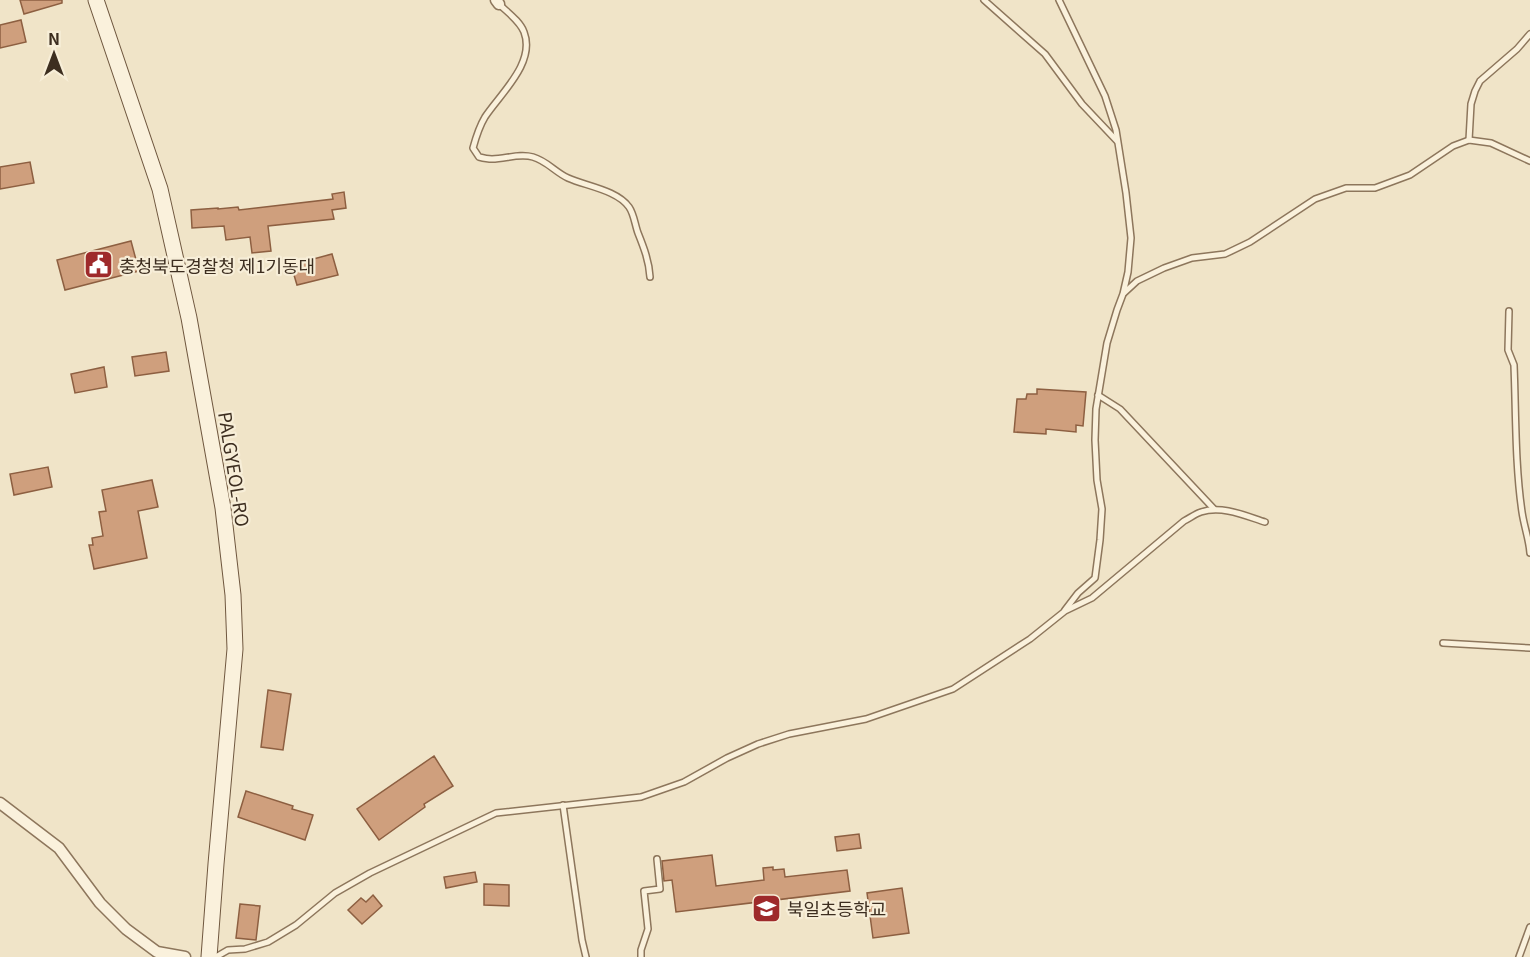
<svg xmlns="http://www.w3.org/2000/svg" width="1530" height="957" viewBox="0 0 1530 957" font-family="Georgia,'Noto Sans KR',serif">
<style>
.building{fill:#cf9f7d;stroke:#8d5f41;stroke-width:1.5}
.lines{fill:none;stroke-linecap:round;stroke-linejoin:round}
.lane-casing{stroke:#8d765c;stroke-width:8}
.street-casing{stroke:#8d765c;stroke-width:13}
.secondary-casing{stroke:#6f573f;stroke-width:17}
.lane{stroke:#faf1dc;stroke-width:5}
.street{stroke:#faf1dc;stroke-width:10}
.secondary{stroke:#faf1dc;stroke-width:15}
.labels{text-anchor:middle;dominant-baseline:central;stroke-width:4.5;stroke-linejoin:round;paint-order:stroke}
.poi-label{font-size:18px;fill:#3d2e20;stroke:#f7eed8;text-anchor:start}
.street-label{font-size:18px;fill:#3d2e20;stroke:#f7eed8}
</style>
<rect width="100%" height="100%" fill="#f0e4c8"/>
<!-- building -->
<g class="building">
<path d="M20 0H62V3L24 14Z"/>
<path d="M21 20 26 42 0 48V25Z"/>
<path d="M30 162 34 183 0 189V167Z"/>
<path d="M344 192 346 208 332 210 334 219 268 226 271 251 252 253 250 237 226 240 224 226 192 228 191 210 218 208V209L238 207 239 210 333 199 332 194Z"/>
<path d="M131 241 139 271 65 290 57 260Z"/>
<path d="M332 254 338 275 297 285 291 265Z"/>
<path d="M166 352 169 371 135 376 132 357Z"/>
<path d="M104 367 107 387 75 393 71 374Z"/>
<path d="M1037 389 1086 392 1083 426 1076 425V432L1046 429V434L1014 432 1017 399H1026L1027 394H1037Z"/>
<path d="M48 467 52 487 14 495 10 474Z"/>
<path d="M152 480 158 507 138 511 147 558 94 569 89 545H93L92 538 103 536 99 512 106 511 102 490Z"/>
<path d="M268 690 291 694 283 750 261 747Z"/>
<path d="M434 756 453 786 424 804 425 807 379 840 357 809Z"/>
<path d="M246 791 293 806 292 809 313 815 305 840 238 817Z"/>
<path d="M859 834 861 848 837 851 835 837Z"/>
<path d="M712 855 716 886 764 880 763 868 773 867V870L784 869 785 877 847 870 850 891 676 912 672 880 664 881 662 861Z"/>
<path d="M475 872 477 882 446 888 444 877Z"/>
<path d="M484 884 509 885V906L484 905Z"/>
<path d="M902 888 909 933 873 938 867 893Z"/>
<path d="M373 895 382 906 362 924 348 910 361 898 366 902Z"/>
<path d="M240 904 260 906 256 940 236 938Z"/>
</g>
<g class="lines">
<defs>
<g id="lane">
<path d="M984 0 1045 54 1082 104 1117 141"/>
<path d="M1059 0 1105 96 1116 130 1126 193 1131 238 1128 272 1123 294 1117 310 1107 343 1096 409 1095 440 1097 480 1102 509 1100 540 1095 578 1078 593 1065 610"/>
<path d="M499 4C507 12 520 21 524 32 536 63 500 94 485 117 479 127 476 137 473 148L479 157C483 158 488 159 492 159 506 159 519 153 533 157 547 161 555 172 568 178 586 186 617 190 629 207 634 214 635 225 638 233 644 248 649 261 650 277"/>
<path d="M1469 140 1471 104 1475 91 1480 81 1517 49 1530 34"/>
<path d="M1124 293 1137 281 1164 268 1192 258 1225 254 1250 242 1315 199 1346 188H1375L1410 175 1453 146 1469 140 1491 143 1530 161"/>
<path d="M1509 311 1508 350 1514 365C1516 414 1515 464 1522 512 1524 526 1529 539 1530 553"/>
<path d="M1098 395 1120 409 1214 509"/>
<path d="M1443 643 1530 648"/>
<path d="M563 805 582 940 586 957"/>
<path d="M216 957 228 950 245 949 268 942 296 925 335 893 370 873 496 813 641 797 684 782 727 758 758 744 789 734 866 719 953 689 1030 639 1065 611 1092 598 1184 521C1190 518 1195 514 1201 512 1222 505 1246 516 1265 522"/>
<path d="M641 957V950L648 929 644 891 660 889 657 859"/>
<path d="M1519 957 1530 927"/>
</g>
<g id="street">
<path d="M496 0 499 4"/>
<path d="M0 803 59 848 100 903 126 929 157 952 185 957"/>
</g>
<path id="secondary" d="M96 0 160 189 189 318 223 508 233 595 235 649 216 864 209 957"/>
</defs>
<!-- lane casing -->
<use href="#lane" class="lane-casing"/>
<!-- street casing -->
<use href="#street" class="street-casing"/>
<!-- secondary casing -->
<use href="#secondary" class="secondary-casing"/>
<!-- lane -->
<use href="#lane" class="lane"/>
<!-- street -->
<use href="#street" class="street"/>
<!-- secondary -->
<use href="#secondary" class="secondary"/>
</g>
<!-- icons -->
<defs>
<symbol id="civic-square" viewBox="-11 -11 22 22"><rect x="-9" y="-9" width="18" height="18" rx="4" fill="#9e2a2b" stroke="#f7eed8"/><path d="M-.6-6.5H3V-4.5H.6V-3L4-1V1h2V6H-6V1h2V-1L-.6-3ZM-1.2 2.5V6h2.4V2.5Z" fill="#fff"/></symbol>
<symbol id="school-square" viewBox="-11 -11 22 22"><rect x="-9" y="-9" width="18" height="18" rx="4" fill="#9e2a2b" stroke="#f7eed8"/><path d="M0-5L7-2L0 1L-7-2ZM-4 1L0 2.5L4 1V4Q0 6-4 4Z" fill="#fff"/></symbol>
</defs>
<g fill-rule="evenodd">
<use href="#civic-square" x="82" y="248" width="33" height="33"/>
<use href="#school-square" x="750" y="892" width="33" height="33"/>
</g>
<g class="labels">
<!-- poi labels -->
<g class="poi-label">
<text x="119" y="265">충청북도경찰청 제1기동대</text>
<text x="787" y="908">북일초등학교</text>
</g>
<!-- street labels -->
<g class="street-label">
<text transform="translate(235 469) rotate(81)">PALGYEOL-RO</text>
</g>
</g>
<!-- north arrow -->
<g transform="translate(54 54)" stroke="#f7eed8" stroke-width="4.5" paint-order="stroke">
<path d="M0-4.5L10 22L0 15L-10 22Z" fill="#3d2e20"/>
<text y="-9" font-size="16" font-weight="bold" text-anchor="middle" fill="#3d2e20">N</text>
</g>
</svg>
